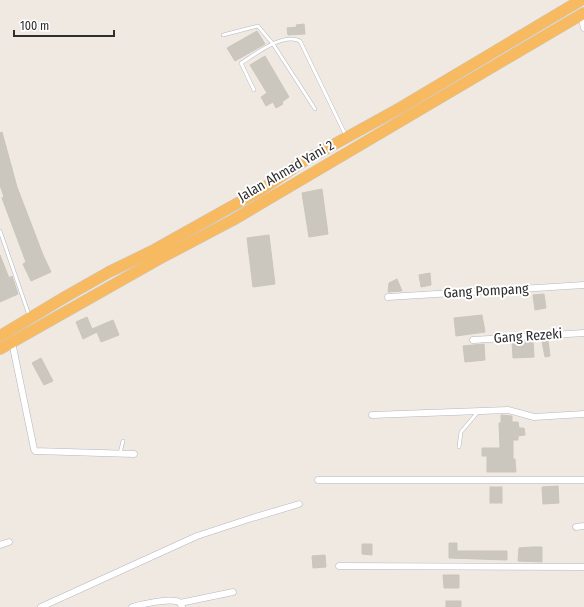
<svg xmlns="http://www.w3.org/2000/svg" width="584" height="607" viewBox="0 0 584 607" font-family="'Fira Sans Condensed',sans-serif">
<style>
.building{fill:#cbc7bf;stroke:#cbc5ba}
.lines{fill:none;stroke-linecap:round;stroke-linejoin:round}
.service-casing{stroke:#b4b7c1;stroke-width:4}
.minor-casing{stroke:#b4b7c1;stroke-width:7}
.trunk-casing{stroke:#c9c9c9;stroke-width:12}
.service{stroke:#fff;stroke-width:3}
.minor{stroke:#fff;stroke-width:6}
.trunk{stroke:#f8ba60;stroke-width:11}
.labels{text-anchor:middle;dominant-baseline:central;stroke-width:4;stroke-linejoin:round;paint-order:stroke}
.street-label{font-size:14px;fill:#2e2e2e;stroke:#fff}
</style>
<rect width="100%" height="100%" fill="#efe9e1"/>
<!-- building -->
<g class="building">
<path d="M304 24 305 34 288 35 287 28 297 27 296 25Z"/>
<path d="M257 31 265 44 235 61 227 48Z"/>
<path d="M265 56 289 97 282 102 283 104 276 108 273 102 266 106 261 97 267 93 250 65Z"/>
<path d="M2 132 17 187 43 255 51 272 31 281 23 264 26 262 2 198 4 197 0 185V133Z"/>
<path d="M322 189 328 234 309 237 302 193Z"/>
<path d="M269 235 275 284 253 287 247 238Z"/>
<path d="M0 255 9 278 12 276 18 294 0 302Z"/>
<path d="M430 273 431 285 421 287 419 275Z"/>
<path d="M397 279 402 291 388 292 389 283Z"/>
<path d="M544 294 546 308 535 310 533 295Z"/>
<path d="M482 315 485 332 456 336 454 318Z"/>
<path d="M87 317 92 329 113 320 119 335 101 342 97 332 83 339 76 322Z"/>
<path d="M548 340 550 356 545 357 542 341Z"/>
<path d="M533 341 534 357 513 358 512 342Z"/>
<path d="M484 344 485 360 465 362 463 346Z"/>
<path d="M41 358 53 381 44 385 32 363Z"/>
<path d="M501 415 512 416V422H518L519 428H524L525 435 518 436V440H513V459H515L516 472H487V456H482V448H500L499 423H501Z"/>
<path d="M558 486 559 503 543 504 542 487Z"/>
<rect x="490" y="487" width="12" height="16"/>
<path d="M449 543H457V551H507V560L449 558Z"/>
<path d="M362 544H372V555L362 554Z"/>
<path d="M532 547H542V562L518 561 519 548Z"/>
<path d="M325 555 326 567 313 568 312 556Z"/>
<path d="M443 575H459V588H444Z"/>
<rect x="446" y="601" width="15" height="6"/>
</g>
<g class="lines">
<defs>
<g id="service">
<path d="M223 35 258 26 273 44 315 109"/>
<path d="M254 90 241 63C256 54 283 32 300 41L346 136"/>
<path d="M0 231 29 315"/>
<path d="M459 447 461 432 478 412"/>
<path d="M120 453 123 441"/>
</g>
<g id="minor">
<path d="M581 15 584 28"/>
<path d="M388 297 584 285"/>
<path d="M473 340 584 333"/>
<path d="M12 342 34 449 35 451 134 454"/>
<path d="M372 415 508 410 534 417 584 414"/>
<path d="M318 480H584"/>
<path d="M576 527 584 526"/>
<path d="M0 545 9 542"/>
<path d="M339 566 584 567"/>
<path d="M180 603 233 592"/>
<path d="M41 607 197 536 249 519 299 504"/>
<path d="M132 607C142 604 166 599 176 601 179 601 181 604 182 607"/>
</g>
<g id="trunk">
<path d="M0 336 65 297 109 272 152 251 261 190 304 161 400 108 581 0"/>
<path d="M0 349 159 259 233 220 584 13"/>
</g>
</defs>
<!-- service casing -->
<use href="#service" class="service-casing"/>
<!-- minor casing -->
<use href="#minor" class="minor-casing"/>
<!-- trunk casing -->
<use href="#trunk" class="trunk-casing"/>
<!-- service -->
<use href="#service" class="service"/>
<!-- minor -->
<use href="#minor" class="minor"/>
<!-- trunk -->
<use href="#trunk" class="trunk"/>
</g>
<g class="labels">
<!-- street labels -->
<g class="street-label">
<text transform="translate(286 171) rotate(-30)">Jalan Ahmad Yani 2</text>
<text transform="translate(486 291) rotate(-3)">Gang Pompang</text>
<text transform="translate(528 336) rotate(-4)">Gang Rezeki</text>
</g>
</g>
<!-- scale -->
<path d="M14 30v6h100v-6" fill="none" stroke="#2e2e2e" stroke-width="2"/>
<text x="20" y="30" font-size="12" fill="#2e2e2e" stroke="#ffffff" stroke-width="3" paint-order="stroke">100 m</text>
</svg>
